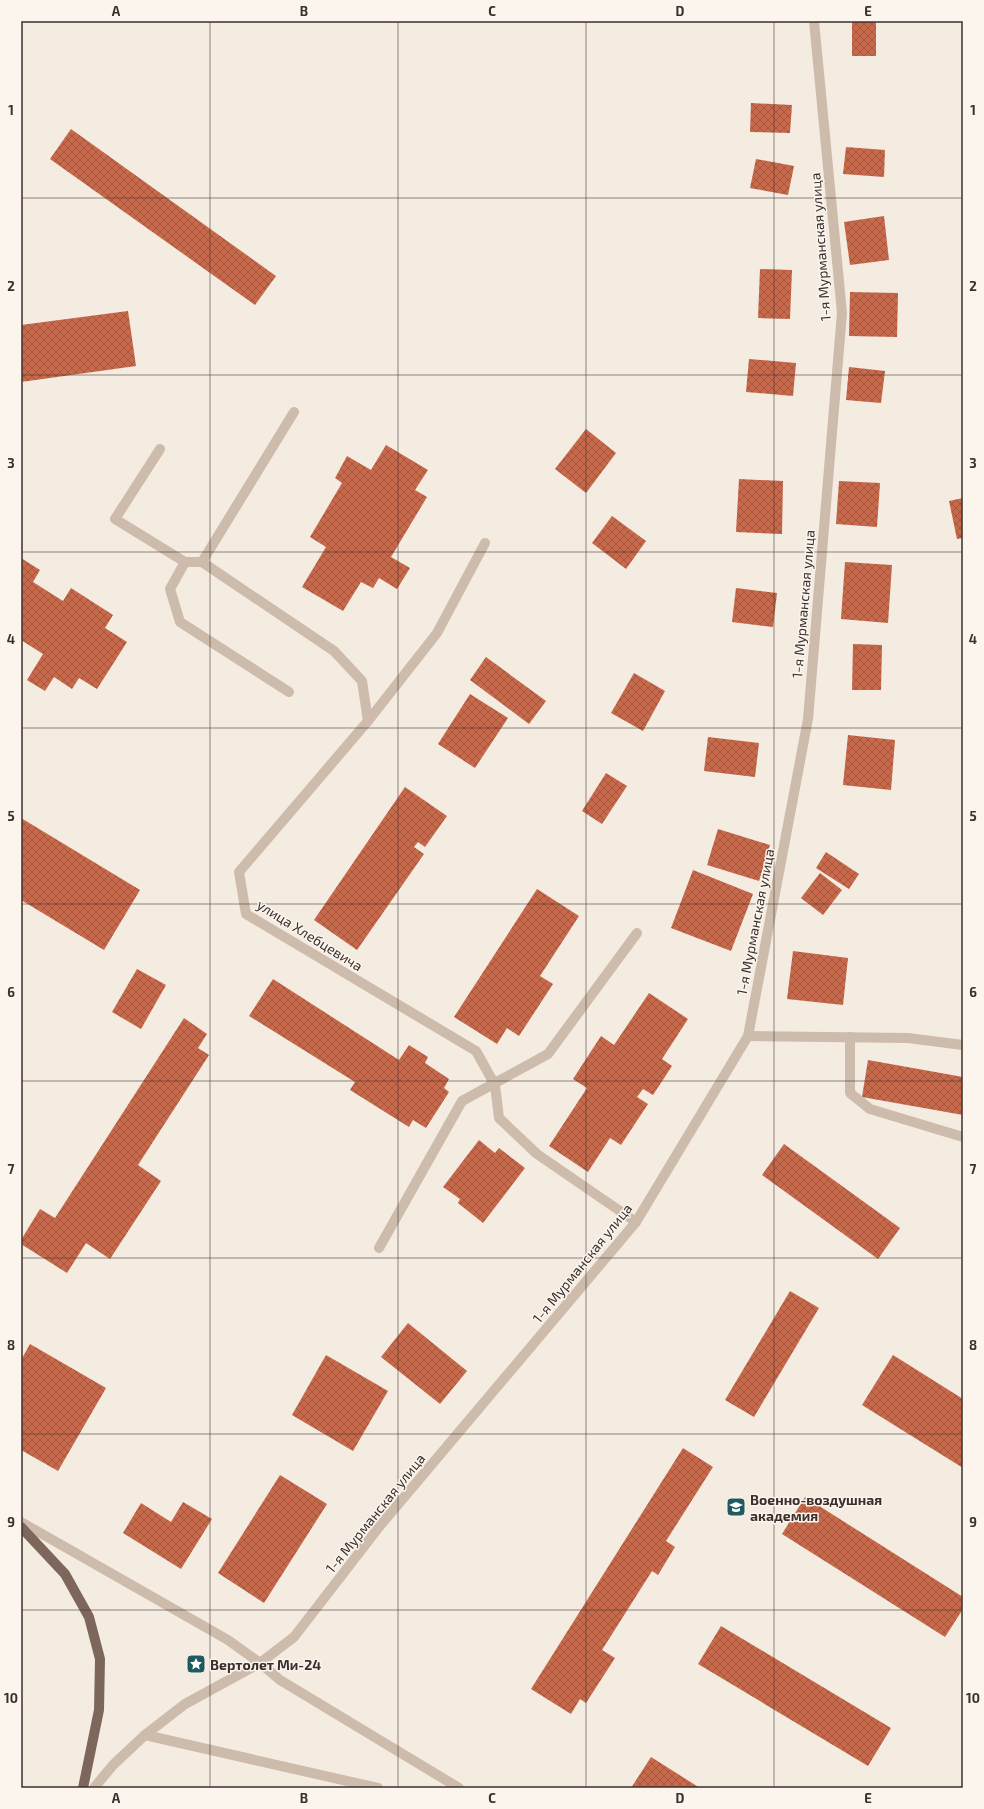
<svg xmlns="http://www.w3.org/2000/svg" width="984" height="1809" viewBox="0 0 984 1809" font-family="'Exo 2',sans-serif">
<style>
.building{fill:url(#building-cross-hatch)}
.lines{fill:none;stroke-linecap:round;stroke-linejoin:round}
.service{stroke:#cdbbac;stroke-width:10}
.minor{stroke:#cdbbac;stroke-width:10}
.primary{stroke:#7d675c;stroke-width:10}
.grid{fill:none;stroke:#3b302b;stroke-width:1;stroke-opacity:0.55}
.labels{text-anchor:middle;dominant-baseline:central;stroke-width:3;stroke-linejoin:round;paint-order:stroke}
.street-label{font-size:14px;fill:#3b302b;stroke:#fbf5ee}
.poi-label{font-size:14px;font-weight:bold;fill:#3b302b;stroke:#fbf5ee;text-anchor:start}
.neatline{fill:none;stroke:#3b302b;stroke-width:1.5}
.grid-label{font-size:13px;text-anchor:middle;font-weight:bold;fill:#3b302b}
</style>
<defs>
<pattern id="building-cross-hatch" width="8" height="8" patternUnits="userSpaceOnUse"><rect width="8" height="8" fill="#c8694b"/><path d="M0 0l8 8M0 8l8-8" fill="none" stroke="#a4573f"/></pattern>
</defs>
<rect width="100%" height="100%" fill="#f4ebe1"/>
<!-- building -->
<g class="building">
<rect x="852" y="21" width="24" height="35"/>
<path d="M751 103 792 105 790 133 750 132Z"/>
<path d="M71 129 276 276 255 305 50 159Z"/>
<path d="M846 147 885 150 884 177 843 174Z"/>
<path d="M756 159 794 166 788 195 750 188Z"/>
<path d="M884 216 889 260 850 265 844 222Z"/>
<path d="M760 269 792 270 790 319 758 318Z"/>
<path d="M850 292 898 293 897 337 849 336Z"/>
<path d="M128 311 136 366 21 382V325Z"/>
<path d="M749 359 796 363 793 396 746 392Z"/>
<path d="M849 367 885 371 881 403 846 400Z"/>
<path d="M586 429 616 453 586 493 555 469Z"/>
<path d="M386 445 428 470 415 490 427 497 391 557 410 568 397 589 379 578 373 588 361 582 343 611 302 587 326 547 310 537 342 483 335 478 347 456 371 470Z"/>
<path d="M739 479 783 481 782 534 736 532Z"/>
<path d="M839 481 880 483 877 527 836 524Z"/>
<path d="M963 498V538L957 539 949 501Z"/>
<path d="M612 516 646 541 626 569 592 543Z"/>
<path d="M21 558 40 570 33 582 63 601 71 588 113 615 105 628 127 642 97 689 79 678 72 689 54 677 45 691 27 680 43 654 21 640Z"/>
<path d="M845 562 892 565 888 623 841 619Z"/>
<path d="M736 588 777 593 773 627 732 622Z"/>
<path d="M853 644 882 645 881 690H852Z"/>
<path d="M486 657 546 701 529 724 470 680Z"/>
<path d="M634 673 665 691 643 731 611 713Z"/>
<path d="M470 694 508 718 475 768 438 744Z"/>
<path d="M848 735 895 740 891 790 843 785Z"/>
<path d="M708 737 759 743 755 777 704 771Z"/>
<path d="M606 773 627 786 602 824 582 811Z"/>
<path d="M405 787 447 816 425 847 418 842 414 847 424 854 357 950 314 920Z"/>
<path d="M21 818 140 890 104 950 21 900Z"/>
<path d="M718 829 770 845 759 881 707 865Z"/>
<path d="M826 852 859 874 849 889 816 868Z"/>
<path d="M693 870 753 894 731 951 671 928Z"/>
<path d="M820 873 842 890 823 915 801 898Z"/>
<path d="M537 889 579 916 540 976 553 984 519 1036 507 1028 497 1044 454 1017Z"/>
<path d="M793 951 848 958 843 1005 787 999Z"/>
<path d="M137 969 166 985 141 1029 112 1012Z"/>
<path d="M273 979 399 1060 409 1045 428 1057 425 1063 449 1079 444 1088 449 1092 426 1128 413 1120 409 1127 350 1090 355 1082 249 1016Z"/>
<path d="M649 993 688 1019 662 1059 672 1066 653 1095 643 1089 637 1097 648 1104 621 1145 610 1138 588 1172 549 1146 587 1088 573 1079 601 1036 614 1045Z"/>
<path d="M184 1018 207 1034 198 1048 209 1055 138 1165 161 1181 110 1259 86 1243 67 1273 21 1244V1240L40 1209 55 1218Z"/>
<path d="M868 1060 963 1077V1115L862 1097Z"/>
<path d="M479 1140 495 1153 499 1148 525 1168 483 1223 458 1203 460 1199 443 1187Z"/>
<path d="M784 1144 900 1228 878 1259 762 1175Z"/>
<path d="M790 1291 819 1308 754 1417 725 1400Z"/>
<path d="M408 1323 467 1371 440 1404 381 1357Z"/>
<path d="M30 1344 106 1388 58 1471 21 1450V1360Z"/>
<path d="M326 1355 388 1391 353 1451 292 1415Z"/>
<path d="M893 1355 963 1399V1468L862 1405Z"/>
<path d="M683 1448 713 1467 666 1541 675 1547 658 1575 652 1571 602 1650 615 1658 586 1703 580 1699 571 1714 531 1689Z"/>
<path d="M280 1475 327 1504 264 1603 218 1573Z"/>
<path d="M805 1497 963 1597V1609L945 1637 782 1534Z"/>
<path d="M183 1502 212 1519 181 1569 123 1533 141 1503 171 1522Z"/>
<path d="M721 1626 891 1728 868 1766 698 1664Z"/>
<path d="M651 1757 700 1788H631Z"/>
</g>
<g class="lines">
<!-- service -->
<g class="service">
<path d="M294 412 202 562 334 651 362 681 368 721"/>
<path d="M160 449 115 519 185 562H202"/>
<path d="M185 562 170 589 180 622 289 692"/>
<path d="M850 1037V1093L870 1109 963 1137"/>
<path d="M379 1248 462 1101 548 1054 637 933"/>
<path d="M145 1735 378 1788"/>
</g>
<!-- minor -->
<g class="minor">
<path d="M485 543 437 633 368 721 239 872 246 914 476 1051 495 1085 499 1118 537 1154 636 1222"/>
<path d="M748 1036 908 1038 963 1045"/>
<path d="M21 1522 228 1640 260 1663 280 1680 459 1788"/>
<path d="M94 1788 113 1765 145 1735 185 1704 260 1663 294 1637 379 1527 636 1222 748 1036 808 719 842 313 814 21"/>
</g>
<!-- primary -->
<path class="primary" d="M21 1527 65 1574 89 1617 100 1659 99 1710 83 1788"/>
</g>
<!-- grid -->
<path class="grid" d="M210 21V1788M398 21V1788M586 21V1788M774 21V1788M21 198H963M21 375H963M21 552H963M21 728H963M21 904H963M21 1081H963M21 1258H963M21 1434H963M21 1610H963"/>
<!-- icons -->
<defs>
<symbol id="university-square" viewBox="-11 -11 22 22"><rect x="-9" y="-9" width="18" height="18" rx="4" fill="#1f5a5e" stroke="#fbf5ee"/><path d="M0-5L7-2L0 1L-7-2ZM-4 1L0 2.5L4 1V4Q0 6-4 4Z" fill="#fff"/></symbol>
<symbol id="sight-square" viewBox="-11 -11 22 22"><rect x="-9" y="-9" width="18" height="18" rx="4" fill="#1f5a5e" stroke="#fbf5ee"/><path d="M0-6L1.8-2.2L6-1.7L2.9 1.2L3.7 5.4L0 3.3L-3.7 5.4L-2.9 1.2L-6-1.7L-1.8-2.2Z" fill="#fff"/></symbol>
</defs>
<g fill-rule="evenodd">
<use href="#university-square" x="725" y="1496" width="22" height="22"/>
<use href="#sight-square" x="185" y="1653" width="22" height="22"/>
</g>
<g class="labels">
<!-- street labels -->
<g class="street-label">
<text transform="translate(820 247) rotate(-94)">1-я Мурманская улица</text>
<text transform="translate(803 604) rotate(-85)">1-я Мурманская улица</text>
<text transform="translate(755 922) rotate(-79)">1-я Мурманская улица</text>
<text transform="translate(310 935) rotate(32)">улица Хлебцевича</text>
<text transform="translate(582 1263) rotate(-51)">1-я Мурманская улица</text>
<text transform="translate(375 1513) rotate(-51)">1-я Мурманская улица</text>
</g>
<!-- poi labels -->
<g class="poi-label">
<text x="750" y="1499">Военно-воздушная<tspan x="750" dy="16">академия</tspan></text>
<text x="210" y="1664">Вертолет Ми-24</text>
</g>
</g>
<!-- border -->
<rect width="984" height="1809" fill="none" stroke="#fbf5ee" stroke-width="44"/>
<rect x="22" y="22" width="940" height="1765" class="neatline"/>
<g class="grid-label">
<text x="116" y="16">A</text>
<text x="304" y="16">B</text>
<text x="492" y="16">C</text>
<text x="680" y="16">D</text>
<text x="868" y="16">E</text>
<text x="11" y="115">1</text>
<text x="973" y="115">1</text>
<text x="11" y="291">2</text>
<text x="973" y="291">2</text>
<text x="11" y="468">3</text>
<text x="973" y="468">3</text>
<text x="11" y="644">4</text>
<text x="973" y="644">4</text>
<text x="11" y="821">5</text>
<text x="973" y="821">5</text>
<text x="11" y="997">6</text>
<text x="973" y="997">6</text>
<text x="11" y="1174">7</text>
<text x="973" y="1174">7</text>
<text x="11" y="1350">8</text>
<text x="973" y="1350">8</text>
<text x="11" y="1527">9</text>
<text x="973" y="1527">9</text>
<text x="11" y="1703">10</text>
<text x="973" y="1703">10</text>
<text x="116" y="1803">A</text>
<text x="304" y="1803">B</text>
<text x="492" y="1803">C</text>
<text x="680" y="1803">D</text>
<text x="868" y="1803">E</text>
</g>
</svg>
